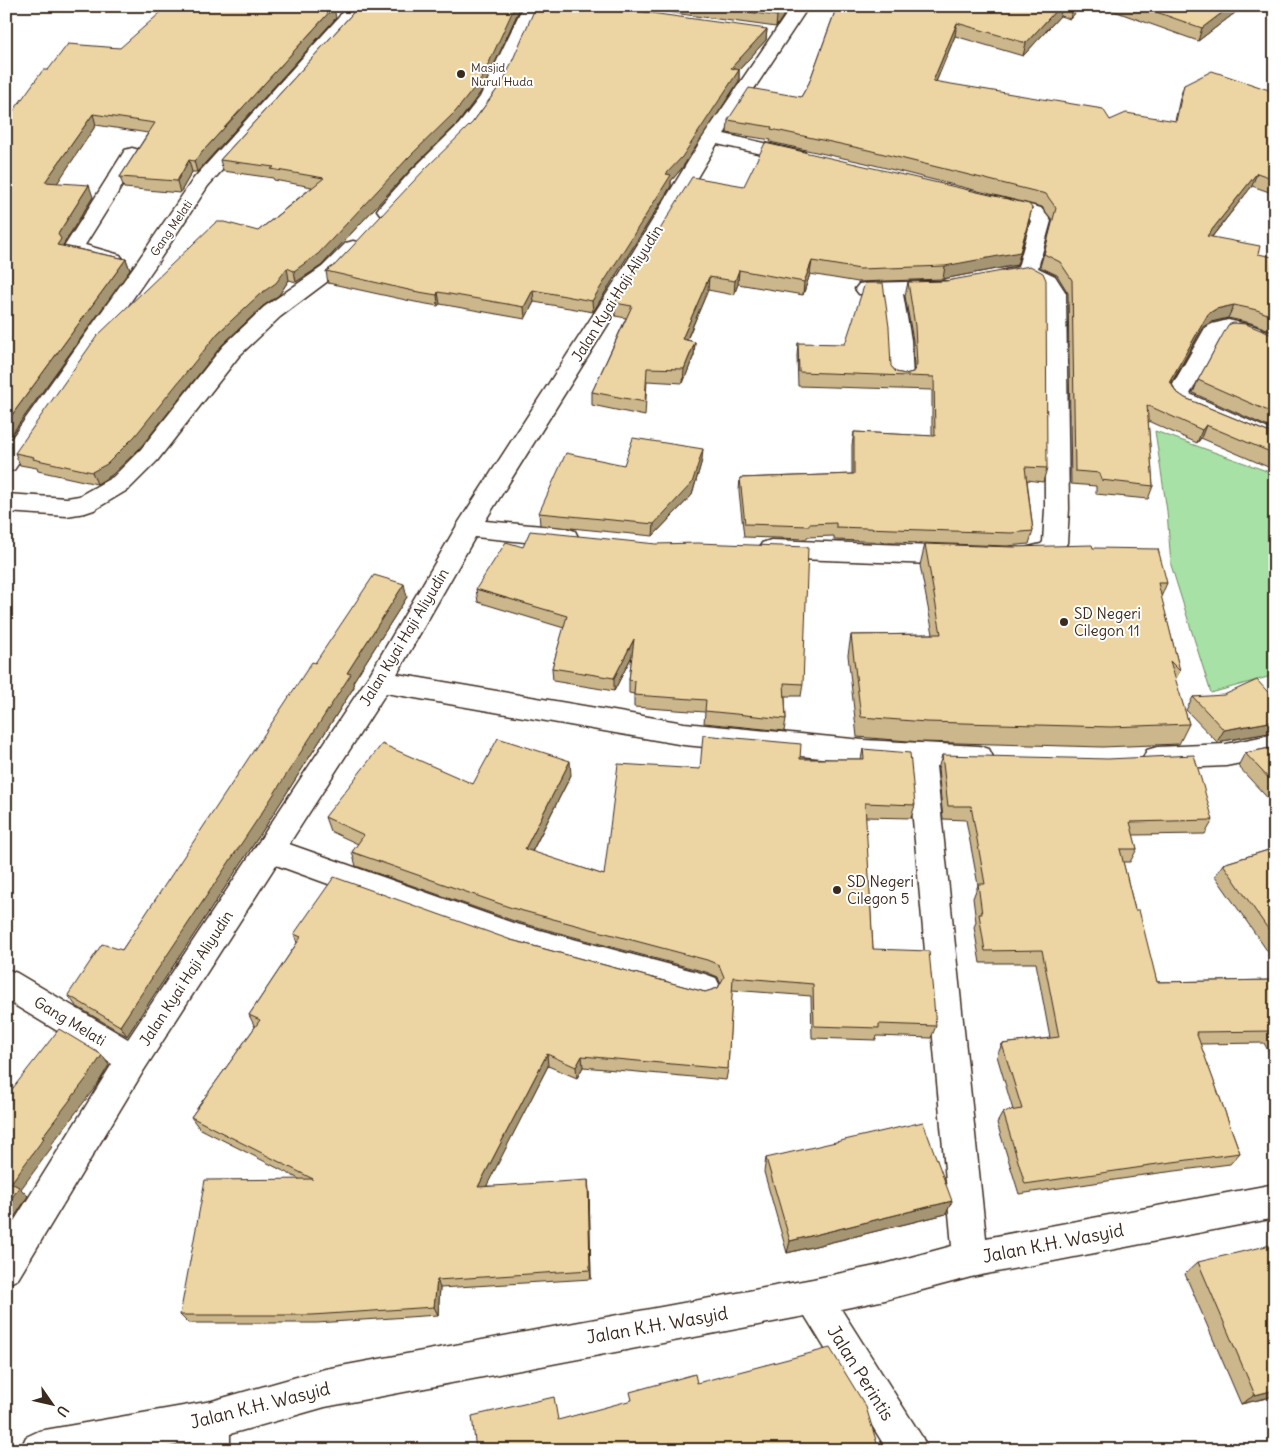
<svg xmlns="http://www.w3.org/2000/svg" width="1281" height="1456" viewBox="0 0 1281 1456" font-family="Delius,sans-serif">
<style>
.green{fill:#a7e1a6;stroke:#718662}
.lines{fill:none;stroke-linecap:round;stroke-linejoin:round}
.minor-casing{stroke:#3b2a1e;stroke-width:3}
.minor{fill:#fff;fill-rule:evenodd}
.wall{fill:#ccb78c;stroke:#3b2a1e}
.shaded-wall{fill:#a69572;stroke:#3b2a1e}
.building{fill:#edd5a3;stroke:#3b2a1e}
.poi-dot{fill:#3b2a1e;stroke:#fff;stroke-width:2}
.labels{text-anchor:middle;dominant-baseline:central;stroke-width:4;stroke-linejoin:round;paint-order:stroke}
.far-poi-label{font-size:12px;fill:#3b2a1e;stroke:#fff;text-anchor:start}
.far-street-label{font-size:12px;fill:#3b2a1e;stroke:#fff}
.street-label{font-size:15px;fill:#3b2a1e;stroke:#fff}
.poi-label{font-size:15px;fill:#3b2a1e;stroke:#fff;text-anchor:start}
.near-street-label{font-size:18px;fill:#3b2a1e;stroke:#fff}
</style>
<rect width="100%" height="100%" fill="#fff"/>
<filter id="ink" filterUnits="userSpaceOnUse"><feTurbulence type="fractalNoise" baseFrequency=".02" numOctaves="2"/><feDisplacementMap in="SourceGraphic" scale="10" xChannelSelector="R" yChannelSelector="G"/><feConvolveMatrix kernelMatrix="1 2 1 2 8 2 1 2 1" color-interpolation-filters="sRGB"/></filter>
<g filter="url(#ink)">
<!-- green -->
<path class="green" d="M1155 431 1275 474V675L1211 693 1171 565 1167 511Z"/>
<g class="lines">
<defs>
<g id="minor">
<path d="M346 6H363L352 24 208 186 156 265 14 470 6 472V446L137 262 194 178 339 17Z"/>
<path d="M523 6H540L495 102 473 132 426 178 394 214 387 216 380 214 377 210 380 206 412 170 459 124 480 97Z"/>
<path d="M792 6H809L724 134 805 152 808 156 805 160 798 162 717 144 639 275 485 521 566 528 575 531 578 537 575 543 566 546 475 537 397 674 684 723 863 740 979 746 989 749 993 757 989 765 979 768 936 766 986 1238 1275 1184V1218L971 1277 885 1300 841 1309 922 1437 928 1450H887L805 1316 325 1407 230 1434V1450H192V1442L149 1450H20L26 1437 39 1431 212 1401 325 1369 813 1279 885 1264 952 1246 908 765 863 762 684 745 386 693 289 844 513 923 705 974 716 978 721 988 716 998 705 1002 513 951 276 865 144 1070 18 1279 6 1285V1234L112 1064 6 1000V969L17 973 128 1039 370 674 459 522 619 275 703 137Z"/>
<path d="M132 148 139 150 142 154 85 245 120 255 123 259 120 263C106 267 72 259 64 247L125 150Z"/>
<path d="M996 196 1041 208 1051 221 1038 268 1055 276 1066 293 1069 509 1067 543 1058 558 1021 566 1012 563 1008 557 1012 551 1041 544 1043 542 1045 509 1044 293 1042 287 1035 281H1008L1001 279 998 275 1001 271 1018 267 1031 221 1027 216 989 206 986 202 989 198Z"/>
<path d="M353 241 360 243 363 247 360 251 336 275 280 317 239 356 157 461 129 489 94 510 85 513 67 516 6 512V494L67 498 79 496 113 477 141 449 223 346 264 307 322 267 346 243Z"/>
<path d="M943 281 950 282 954 287 950 292 903 294 911 340 913 379 910 384 902 386 894 384 891 379 889 340 882 295 859 294 855 289 859 284 866 283Z"/>
<path d="M1228 320 1251 325 1275 334V350C1258 346 1238 327 1221 337L1190 394 1275 432V449L1181 409 1172 403 1167 395 1205 328 1212 324Z"/>
<path d="M771 540 960 547 969 550 972 556 969 562 960 565 771 558 762 555 759 549 762 543Z"/>
<path d="M1275 734V756L1226 766 1157 769 1147 766 1143 758 1147 750 1157 747 1226 744Z"/>
</g>
</defs>
<!-- minor casing -->
<use href="#minor" class="minor-casing"/>
<!-- minor -->
<use href="#minor" class="minor"/>
</g>
<!-- wall -->
<g class="wall">
<path d="M356 6H521L483 89 458 123 411 169 321 266 296 282 289 280 279 295 263 306 222 345 140 448 112 475 97 484 38 471 37 468 20 465 15 453 258 231 312 187 274 180 273 178 223 171 220 160 352 14Z"/>
<path d="M622 6H790L776 27Z"/>
<path d="M837 6H1081L1070 19 1060 16 1023 56 955 36 936 82 1110 120 1175 121 1180 98 1184 85 1275 92V194L1252 186 1212 237 1258 254 1271 275 1275 276V332L1251 323 1228 318 1211 322 1203 327 1172 383 1175 391 1185 398 1275 435V470L1201 438 1197 443 1148 421 1153 486 1148 499 1096 494V486L1071 484 1068 293 1057 275 1040 267 1053 221 1042 207 866 163 770 142 771 140 727 133 728 120 801 97 809 83Z"/>
<path d="M1100 6H1244L1198 41Z"/>
<path d="M336 18 197 172H192L180 193 124 188 120 177 148 133 96 125 57 183 93 197 63 245 64 246 126 259 130 270 6 442 48 70Z"/>
<path d="M767 29 766 40 739 70V81L682 168 671 181V186L593 312 534 302 525 319 440 304 438 306 415 302 328 283 326 271 335 265 473 122 504 80Z"/>
<path d="M744 186 1032 208 1017 265 943 279 858 282 810 274 803 295 738 284 734 295 708 290 687 340 695 342 694 355 683 383 647 381 645 416 592 405V392L626 318 615 316V303Z"/>
<path d="M908 282 1047 468 1043 482 1027 480 1033 531 1029 544 1007 546 834 540V536L807 537V539L744 537 739 491 740 478 852 474V445L854 432 932 436V390L798 386 797 356 798 343 891 366 896 372 905 374 913 372 914 370 913 340 905 296Z"/>
<path d="M1275 336V430L1193 393 1198 380Z"/>
<path d="M702 460 692 495 653 536 540 525 539 513 624 465Z"/>
<path d="M925 544 1013 547 1093 548 1167 583 1161 597 1180 671 1175 680 1189 724 1179 744 1102 747 921 742 857 737 848 655 851 635 933 634 920 565Z"/>
<path d="M476 589 803 684 801 696H785L786 719 784 731 704 723 705 712 634 707V694L629 693V680L632 656 614 691 553 681 552 668 564 628 478 602Z"/>
<path d="M407 597 353 682 354 687 267 824 127 1036 76 1006 68 995 122 950 315 663Z"/>
<path d="M1193 697 1275 700V732L1217 742 1186 710Z"/>
<path d="M1275 747V806L1238 766 1245 753Z"/>
<path d="M863 749 915 805 911 818 865 817 873 949 936 1026 931 1038 877 1036 876 1040 812 1038 811 996 732 990 728 1069 726 1080 583 1067 577 1078 548 1066 486 1186 589 1190 591 1279 440 1288 438 1315 317 1323H188L180 1315 299 1179 199 1128 191 1117 255 1027 249 1015 297 943 294 934 511 940 705 992 718 988 720 983 718 977 706 972 514 921 356 866 352 852 358 844 330 831 325 817 473 784 571 775 532 852 604 875 700 769 800 759H861Z"/>
<path d="M942 755 1213 820 1205 834 1133 835 1137 849 1130 862H1123L1135 910 1157 982 1275 980V1064L1264 1043 1200 1044 1240 1153 1230 1164 1136 1176 1135 1177 1019 1194 997 1123 1003 1112 1013 1110 997 1056 1002 1044 1050 1038 1036 963H980L974 927 976 922 973 898 978 885 966 820 943 819 938 769Z"/>
<path d="M1275 848V962L1215 876 1223 864Z"/>
<path d="M766 1158 952 1201 946 1214 787 1253 764 1172Z"/>
<path d="M1198 1262 1275 1396 1241 1404 1185 1274Z"/>
</g>
<!-- shaded-wall -->
<g class="shaded-wall">
<path d="M515 6H521L483 89 458 123 411 169 321 266 296 282 294 271 409 157Z"/>
<path d="M783 6H790L776 27 777 16Z"/>
<path d="M1060 6H1062L1060 16 1023 56 1026 43Z"/>
<path d="M1073 6H1081L1070 19Z"/>
<path d="M1231 6H1244L1198 41 1202 28Z"/>
<path d="M334 7 336 18 197 172 194 161Z"/>
<path d="M957 23 955 36 931 94 933 81Z"/>
<path d="M767 29 766 40 730 80 731 68Z"/>
<path d="M739 70V81L682 168 671 181V186L593 312 592 301 666 174Z"/>
<path d="M93 114 96 125 50 194 45 182Z"/>
<path d="M189 160 192 172 180 193 177 181Z"/>
<path d="M1257 173 1252 186 1202 249 1207 236Z"/>
<path d="M89 185 93 197 63 245 65 250 57 245 58 234Z"/>
<path d="M1032 208 1017 265 943 279 945 266Z"/>
<path d="M126 259 130 270 6 442V423Z"/>
<path d="M812 261 810 274 803 295 804 282Z"/>
<path d="M287 268 289 280 279 295 263 306 222 345 140 448 112 475 97 484 92 472 218 333Z"/>
<path d="M739 270 738 284 734 295 735 281Z"/>
<path d="M709 277 708 290 681 353 682 339Z"/>
<path d="M533 290 534 302 525 319 524 307Z"/>
<path d="M438 292 440 304 438 306 437 295Z"/>
<path d="M1234 305 1228 318 1211 322 1203 327 1165 394 1170 381 1208 314 1216 309Z"/>
<path d="M695 342 694 355 683 383 684 369Z"/>
<path d="M1206 425 1201 438 1197 443 1202 430Z"/>
<path d="M703 449 702 460 692 495 653 536 654 524Z"/>
<path d="M404 584 407 597 353 682 354 687 267 824 127 1036 120 1026Z"/>
<path d="M634 639V652L614 691V678Z"/>
<path d="M1275 721V732L1217 742 1224 730Z"/>
<path d="M570 761 571 775 526 863 525 849Z"/>
<path d="M547 1054 548 1066 481 1197 478 1187Z"/>
<path d="M102 1055 109 1065 97 1085 51 1145 52 1147 21 1189 28 1196 6 1230V1207L11 1183 42 1137Z"/>
<path d="M582 1056 583 1067 577 1078 576 1067Z"/>
<path d="M588 1180 589 1190 591 1279 590 1270Z"/>
<path d="M952 1201 946 1214 787 1253 790 1241Z"/>
<path d="M437 1280 440 1288 438 1315 434 1307Z"/>
<path d="M1275 1390V1396L1241 1404 1255 1395Z"/>
</g>
<!-- building -->
<g class="building">
<path d="M168 6H331L334 7 194 161 189 160 177 181 120 177 155 123 93 114 45 182 89 185 58 234 61 239 57 245 126 259 6 423V121L43 70H48L68 44 120 48Z"/>
<path d="M356 6H515L482 78 456 111 409 157 318 254 294 271 287 268 276 283 260 294 218 333 135 436 107 464 92 472 33 459 34 457 15 453 97 336 216 222H224L258 231 324 178 271 169 274 167 220 160 352 14Z"/>
<path d="M536 6H600L767 29 731 68 739 70 682 157 666 174 671 175 592 301 533 290 524 307 438 292 437 295 413 291 326 271 335 265 426 168 473 122 504 80Z"/>
<path d="M705 6H783L777 16Z"/>
<path d="M837 6H1060L1026 43 957 23 933 81 1103 109 1110 120 1126 113 1176 121 1184 85 1212 71 1275 92V179L1257 173 1207 236 1260 246 1258 254 1273 257 1271 275 1275 276V317L1257 310 1234 305 1216 309 1208 314 1170 381 1175 391 1185 398 1275 435V454L1206 425 1202 430 1147 405 1153 486 1101 480 1100 473 1075 471 1072 280 1060 262 1044 254 1056 208 1046 194 868 150 771 129 772 127 728 120 749 88 801 97 809 83Z"/>
<path d="M1139 6H1231L1202 28Z"/>
<path d="M765 143 1029 204 1032 208 1020 252 945 266 860 269 812 261 804 282 739 270 735 281 709 277 682 339 695 342 684 369 647 368 645 402 592 392 632 306 615 303 692 177 744 186Z"/>
<path d="M1030 266 1043 273 1046 280 1047 468 1025 467 1033 531 1011 533 836 527V523L809 524V526L745 524 740 478 854 474V432L935 436 934 377 799 372 798 343 845 344 865 283H883L889 327 891 366 896 372 905 374 913 372 917 365 915 326 908 282 946 281Z"/>
<path d="M1233 323 1246 324 1275 336V414L1198 380 1228 325Z"/>
<path d="M633 438 703 449 692 483 654 524 539 513 566 453 624 465Z"/>
<path d="M530 531 656 544 697 543 808 547 803 684 784 683 786 719 705 711 706 700 634 695 635 681 629 680 634 639 614 678 552 668 567 616 476 589 506 542 523 547Z"/>
<path d="M925 544 1013 547 1092 545 1093 548 1158 549 1167 583H1158L1180 671 1170 661 1189 724 1111 727 926 722 861 717 851 635 941 634Z"/>
<path d="M374 575 404 584 347 673 351 674 263 811 120 1026 68 995 102 944 122 950 312 662 315 663Z"/>
<path d="M1257 680 1275 700V721L1224 730 1193 697 1224 695Z"/>
<path d="M703 735 801 744 800 759H864L863 749 910 753 915 805 865 803 873 949 929 951 936 1026 879 1024V1028L814 1026 813 984 733 977 728 1069 582 1056 576 1067 547 1054 478 1187 588 1180 590 1270 437 1280 434 1307 312 1315H180L205 1180 313 1179 191 1117 260 1020 249 1015 301 937 294 934 334 877 511 940 705 992 718 988 724 977 719 965 707 960 512 908 352 852 364 835 325 817 382 744 473 784 498 738 570 761 525 849 604 875 618 764 700 769Z"/>
<path d="M1275 747V785L1245 753Z"/>
<path d="M942 755 1108 759 1194 755 1213 820 1130 822 1137 849H1120L1135 910H1139L1157 982 1275 980V1032L1274 1031 1196 1032 1240 1153 1143 1166V1167L1025 1184 1003 1112 1022 1109 1002 1044 1059 1037 1042 950 985 951 979 914H982L978 884H985L971 806H948Z"/>
<path d="M1275 848V939L1223 864Z"/>
<path d="M59 1029 102 1055 89 1075 42 1137 44 1138 11 1183 19 1187 6 1207V1097Z"/>
<path d="M923 1122 952 1201 790 1241 766 1158Z"/>
<path d="M1275 1244V1390L1255 1395 1198 1262Z"/>
<path d="M830 1348 866 1407 879 1450H476L472 1416 554 1397 558 1420 632 1400 630 1392 695 1374 697 1383Z"/>
</g>
</g>
<!-- markers -->
<g class="poi-dot">
<circle cx="461" cy="74" r="5"/>
<circle cx="1064" cy="622" r="5"/>
<circle cx="837" cy="890" r="5"/>
</g>
<g class="labels">
<!-- far-poi labels -->
<g class="far-poi-label">
<text x="471" y="67">Masjid<tspan x="471" dy="14">Nurul Huda</tspan></text>
</g>
<!-- far-street labels -->
<g class="far-street-label">
<text transform="translate(171 228) rotate(-56)">Gang Melati</text>
</g>
<!-- street labels -->
<g class="street-label">
<text transform="translate(617 293) rotate(-58)">Jalan Kyai Haji Aliyudin</text>
<text transform="translate(404 637) rotate(-59)">Jalan Kyai Haji Aliyudin</text>
<text transform="translate(186 978) rotate(-57)">Jalan Kyai Haji Aliyudin</text>
<text transform="translate(70 1021) rotate(31)">Gang Melati</text>
</g>
<!-- poi labels -->
<g class="poi-label">
<text x="1074" y="613">SD Negeri<tspan x="1074" dy="17">Cilegon 11</tspan></text>
<text x="847" y="881">SD Negeri<tspan x="847" dy="17">Cilegon 5</tspan></text>
</g>
<!-- near-street labels -->
<g class="near-street-label">
<text transform="translate(1053 1243) rotate(-11)">Jalan K.H. Wasyid</text>
<text transform="translate(657 1325) rotate(-10)">Jalan K.H. Wasyid</text>
<text transform="translate(861 1373) rotate(58)">Jalan Perintis</text>
<text transform="translate(260 1405) rotate(-14)">Jalan K.H. Wasyid</text>
</g>
</g>
<!-- margin -->
<rect width="1281" height="1456" fill="none" stroke="#fff" stroke-width="25"/>
<rect x="12" y="12" width="1256" height="1431" fill="none" stroke="#3b2a1e" stroke-width="2" filter="url(#ink)"/>
<!-- north arrow -->
<g transform="translate(52 1404) rotate(124)" stroke="#ffffff" stroke-width="4" paint-order="stroke">
<path d="M0-4L9 19L0 12L-9 19Z" fill="#3b2a1e"/>
<text y="-8" font-size="14" font-weight="bold" text-anchor="middle" fill="#3b2a1e">U</text>
</g>
</svg>
